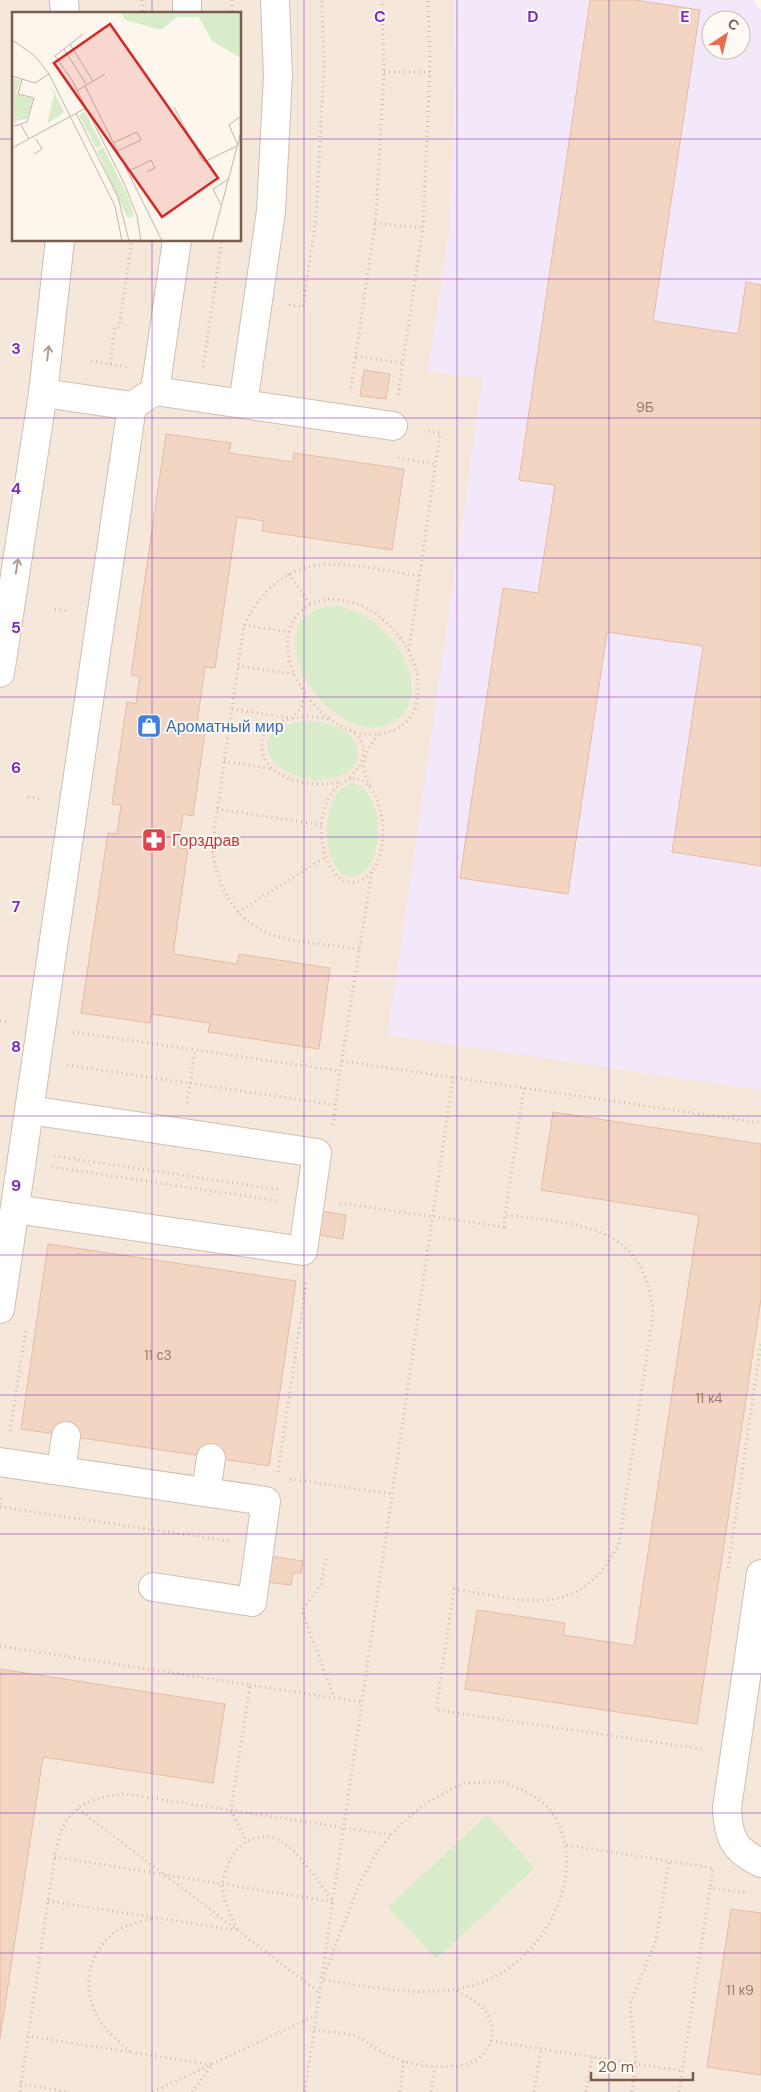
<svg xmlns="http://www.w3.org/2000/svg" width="761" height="2092" viewBox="0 0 761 2092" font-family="'DM Sans',sans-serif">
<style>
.residential{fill:#f5e8da;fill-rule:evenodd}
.education{fill:#f3e8fa;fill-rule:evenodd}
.green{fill:#d8ecc9}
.building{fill:#f3d5c3;stroke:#e6bba3}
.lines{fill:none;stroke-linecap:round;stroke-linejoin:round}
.minor-casing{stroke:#d1beb0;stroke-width:30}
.path{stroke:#d9b8a5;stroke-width:3;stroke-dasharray:1 4;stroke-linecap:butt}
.minor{stroke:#fff;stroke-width:28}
.oneway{stroke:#af9d94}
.grid{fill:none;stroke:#7b2cbf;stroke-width:1;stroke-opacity:0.55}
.labels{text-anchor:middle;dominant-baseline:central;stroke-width:4;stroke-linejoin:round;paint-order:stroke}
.number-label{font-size:14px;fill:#987a6a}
.shop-label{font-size:16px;fill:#366cbe;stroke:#fffaf3;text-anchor:start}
.health-label{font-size:16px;fill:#be3a42;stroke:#fffaf3;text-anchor:start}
.inset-road{fill:none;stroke:#c5b3a7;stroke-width:1}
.view{fill:#d62828;fill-opacity:0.15;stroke:#d62828;stroke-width:2.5}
.inset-edge{fill:none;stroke:#7a5c4d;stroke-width:2.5}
.grid-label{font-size:16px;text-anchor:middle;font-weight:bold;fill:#7b2cbf;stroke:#fffaf3;stroke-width:4;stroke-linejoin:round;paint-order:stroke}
</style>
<rect width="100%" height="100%" fill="#fdf6ec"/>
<!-- residential -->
<path class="residential" d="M0 0H552L761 245V2092H0ZM14 14H240V240H14Z"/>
<!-- education -->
<path class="education" d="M454 0H753L761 10V1090L388 1035 483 378 428 371 449 233 456 71ZM711 20H741V50H711Z"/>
<!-- green -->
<g class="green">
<path d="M337 606C353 610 368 616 381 628 402 647 426 691 401 716 392 725 381 728 369 727 308 721 255 609 337 606Z"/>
<path d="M302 721C316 721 331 722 343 730 362 742 364 766 342 775 290 797 226 735 302 721Z"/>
<path d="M353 783C388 793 385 873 354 876 321 880 315 792 353 783Z"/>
<path d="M487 1815 535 1868 436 1959 388 1907Z"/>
</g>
<!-- building -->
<g class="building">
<path d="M590 0H635L700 10 653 321 738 334 746 282 761 285V866L672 852 703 646 607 632 568 894 460 878 503 588 538 593 555 485 519 480Z"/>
<path d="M364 370 390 374 386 399 360 396Z"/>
<path d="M166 434 231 443 229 453 293 462 294 453 404 469 392 550 262 531 264 521 237 517 215 668 205 667 199 709 196 731 205 732 193 816 183 814 182 821 178 848 188 849 173 954 237 964 239 954 330 968 319 1049 208 1032 210 1023 203 1022 151 1014 150 1023 81 1013 108 833 117 834 121 805 112 804 127 702 136 704 139 683 140 677 131 675Z"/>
<path d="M553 1112 761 1144V1299L697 1724 465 1689 477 1610 565 1623 563 1635 634 1646 699 1215 541 1190Z"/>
<path d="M321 1211 346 1215 343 1239 318 1235Z"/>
<path d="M48 1244 296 1281 269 1466 21 1429Z"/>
<path d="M270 1556 303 1561 301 1573H293L291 1585 266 1582Z"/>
<path d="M0 1669 225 1704 213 1783 43 1757 0 2038Z"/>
<path d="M731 1909 761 1913V2075L707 2067Z"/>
</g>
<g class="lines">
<defs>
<g id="minor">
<path d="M64 0 65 14"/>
<path d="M187 0V14"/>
<path d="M155 391 177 240"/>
<path d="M43 393 132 406 155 391 393 426"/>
<path d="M243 404 271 211 278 76 275 0"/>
<path d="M0 673 43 393 60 240"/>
<path d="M15 1209 303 1251 317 1153 29 1110"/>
<path d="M0 1309 132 406"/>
<path d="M0 1462 266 1501 252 1602 153 1587"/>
<path d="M61 1471 66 1436"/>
<path d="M206 1492 211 1458"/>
<path d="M761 1574 727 1808C728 1838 734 1850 761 1863"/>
</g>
</defs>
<!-- minor casing -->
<use href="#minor" class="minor-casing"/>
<!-- path -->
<g class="path">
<path d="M142 0 143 14"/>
<path d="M232 0V14"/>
<path d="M384 72H430"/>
<path d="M375 223 422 228"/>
<path d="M289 305 303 307 316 217 324 65 322 0"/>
<path d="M356 356 402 363"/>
<path d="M91 361 127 367"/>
<path d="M110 364 115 327H119L132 240"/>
<path d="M203 367 222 240"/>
<path d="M351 388 376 217 384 72 382 0"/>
<path d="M398 395 423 227 430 66 428 0"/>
<path d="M398 458 436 464"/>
<path d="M289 574 310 604"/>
<path d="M328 599C341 599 355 602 368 609 399 627 427 667 416 704 413 717 404 727 391 731 318 758 237 617 328 599Z"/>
<path d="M55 609 69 611"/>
<path d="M244 625 289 632"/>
<path d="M409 650 440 433 424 431"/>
<path d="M238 666 294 674"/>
<path d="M232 709 291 718 301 708 305 694"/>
<path d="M328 719C305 713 252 718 263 754 271 782 317 788 340 782"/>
<path d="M224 761 273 769"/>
<path d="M350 777C365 764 370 746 353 732"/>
<path d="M353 778C356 779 360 779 363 781 391 799 391 877 354 882 319 887 303 792 353 778Z"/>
<path d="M370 786C359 766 365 750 378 735"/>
<path d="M28 797 42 799"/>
<path d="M217 809 322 825"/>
<path d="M238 912 326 857"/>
<path d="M359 949C332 945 304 943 279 937 237 926 216 887 212 847L244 625C285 543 345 564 419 576"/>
<path d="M0 1021 9 1022"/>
<path d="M73 1032 340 1071 372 871"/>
<path d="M342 1061 761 1123"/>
<path d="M67 1065 336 1105"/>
<path d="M524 1088 505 1215C577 1224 646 1223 653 1314L619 1543C580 1622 525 1600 454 1589L436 1710 702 1749V1747"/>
<path d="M187 1103 195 1050"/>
<path d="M333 1125 340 1071"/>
<path d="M54 1156 281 1190"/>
<path d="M52 1167 279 1201"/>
<path d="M340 1203 504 1227 505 1215"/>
<path d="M10 1431 26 1329"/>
<path d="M278 1472 306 1283"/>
<path d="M290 1479 392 1494"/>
<path d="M0 1504 1 1495"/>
<path d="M0 1507 229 1541"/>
<path d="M326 1559 321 1584 304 1608 303 1614 334 1697"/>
<path d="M728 1568 761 1343"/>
<path d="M0 1646 250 1685 231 1810 246 1841"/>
<path d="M250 1685 362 1702"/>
<path d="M503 1782C522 1790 544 1798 555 1817 589 1877 543 1959 483 1982 432 2001 374 1987 322 1980L361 1880 378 1851 391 1835 404 1821 428 1802 463 1783Z"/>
<path d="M78 1809 320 1993"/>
<path d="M567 1845 713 1868 710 1888"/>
<path d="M55 1857 334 1902"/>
<path d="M48 1901 235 1930"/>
<path d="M237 1929C230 1916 224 1901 222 1886 222 1881 224 1876 226 1871 232 1849 250 1832 274 1838 295 1844 320 1885 334 1902"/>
<path d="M314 2030C327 2032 343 2032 356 2036 366 2040 373 2047 382 2052 405 2065 430 2068 456 2066 482 2065 501 2040 488 2015 482 2003 465 1997 455 1989"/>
<path d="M27 2036 213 2065"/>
<path d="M491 2041 682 2071"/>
<path d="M130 2052C120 2042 105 2031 98 2018 82 1988 87 1953 115 1932 126 1924 142 1922 155 1918"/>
<path d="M20 2084 70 2092"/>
<path d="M20 2092 55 1854C58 1845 59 1835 63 1827 75 1802 100 1796 125 1794L391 1835"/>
<path d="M153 2092 316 2015"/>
<path d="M192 2092 211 2067"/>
<path d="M305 2092 453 1077"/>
<path d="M400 2092 404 2061"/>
<path d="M431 2092 435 2067"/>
<path d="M534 2092 541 2049"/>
<path d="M586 2092 592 2057"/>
<path d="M632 2092 636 2064 630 2004 656 1940 669 1861"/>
<path d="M679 2092 710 1888 748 1893"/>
</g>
<!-- minor -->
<use href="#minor" class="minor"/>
</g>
<!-- one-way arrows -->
<defs><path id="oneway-shaft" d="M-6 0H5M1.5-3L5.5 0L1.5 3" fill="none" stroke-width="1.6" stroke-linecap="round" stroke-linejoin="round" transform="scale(1.25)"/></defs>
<g class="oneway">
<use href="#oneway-shaft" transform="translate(48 353) rotate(-83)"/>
<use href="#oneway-shaft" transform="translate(17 566) rotate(-81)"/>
</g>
<!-- grid -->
<path class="grid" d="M152 0V14M304 0V2092M457 0V2092M609 0V2092M0 139H14M240 139H761M152 240V2092M0 279H761M0 418H761M0 558H761M0 697H761M0 837H761M0 976H761M0 1116H761M0 1255H761M0 1395H761M0 1534H761M0 1674H761M0 1813H761M0 1953H761"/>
<!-- icons -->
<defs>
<symbol id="shop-square" viewBox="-11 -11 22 22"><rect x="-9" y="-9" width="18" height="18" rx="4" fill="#3f7fe0" stroke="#fffaf3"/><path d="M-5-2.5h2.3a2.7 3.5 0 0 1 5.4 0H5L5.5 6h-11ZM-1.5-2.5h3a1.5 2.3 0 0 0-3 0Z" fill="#fff"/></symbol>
<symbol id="pharmacy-square" viewBox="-11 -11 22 22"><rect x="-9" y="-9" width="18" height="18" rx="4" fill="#e0444e" stroke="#fffaf3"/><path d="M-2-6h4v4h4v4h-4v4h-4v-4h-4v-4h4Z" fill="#fff"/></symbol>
</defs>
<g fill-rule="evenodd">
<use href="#shop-square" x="135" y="712" width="28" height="28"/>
<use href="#pharmacy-square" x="140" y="826" width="28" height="28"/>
</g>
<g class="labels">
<!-- number labels -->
<g class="number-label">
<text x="645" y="407">9Б</text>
<text x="158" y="1355">11 с3</text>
<text x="709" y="1398">11 к4</text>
<text x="740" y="1990">11 к9</text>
</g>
<!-- shop labels -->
<g class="shop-label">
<text x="166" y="726">Ароматный мир</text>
</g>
<!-- health labels -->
<g class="health-label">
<text x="172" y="840">Горздрав</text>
</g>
</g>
<!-- overview -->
<g transform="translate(12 12)">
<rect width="229" height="229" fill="#fdf6ec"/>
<path d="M108 0H229V46L200 29 187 5H165L149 18 114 8ZM0 66 8 68 4 82 21 87 15 107 5 108 2 114ZM35 66 52 100 35 112 42 83ZM73 100 90 133 84 136 67 103ZM91 135 114 180 122 203 120 206 115 205 85 139Z" fill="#d8ecc9"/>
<path class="inset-road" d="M71 22 43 44 60 68 112 171 125 204 129 229M0 28 22 43 37 62 103 194 110 229M58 32 81 69M52 37 74 72M0 64 10 67 6 82 22 86 15 110 0 115M10 67 23 71 37 62M73 74 120 168M66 78 93 62M162 95 190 148 194 149 225 134M64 101 106 185 117 229M9 113 17 127M101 131 125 120 129 128 105 139M226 133 217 113 229 104M0 136 74 96M22 142 30 137 24 127M115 160 139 148 143 156 135 160M120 168 150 229M209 193 201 177 217 167M200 229 229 120"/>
<path class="view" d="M98 12 206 166 150 205 42 51Z"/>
<rect width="229" height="229" class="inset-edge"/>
</g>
<g class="grid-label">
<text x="380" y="22">C</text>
<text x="533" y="22">D</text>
<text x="685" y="22">E</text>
<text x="16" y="354">3</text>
<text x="16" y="494">4</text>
<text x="16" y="633">5</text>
<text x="16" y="773">6</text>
<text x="16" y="912">7</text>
<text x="16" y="1052">8</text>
<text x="16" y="1191">9</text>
</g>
<!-- north arrow -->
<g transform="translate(726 35) rotate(35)"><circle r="24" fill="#fffaf3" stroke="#cabbb1"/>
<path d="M0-4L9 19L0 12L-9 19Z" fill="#e76f51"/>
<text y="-8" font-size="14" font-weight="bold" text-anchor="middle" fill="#7a5c4d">С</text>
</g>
<!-- scale -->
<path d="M591 2072v8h102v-8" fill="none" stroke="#7a5c4d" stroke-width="2.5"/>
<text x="598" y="2072" font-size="15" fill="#7a5c4d" stroke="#fffaf3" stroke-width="4" paint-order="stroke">20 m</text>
</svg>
